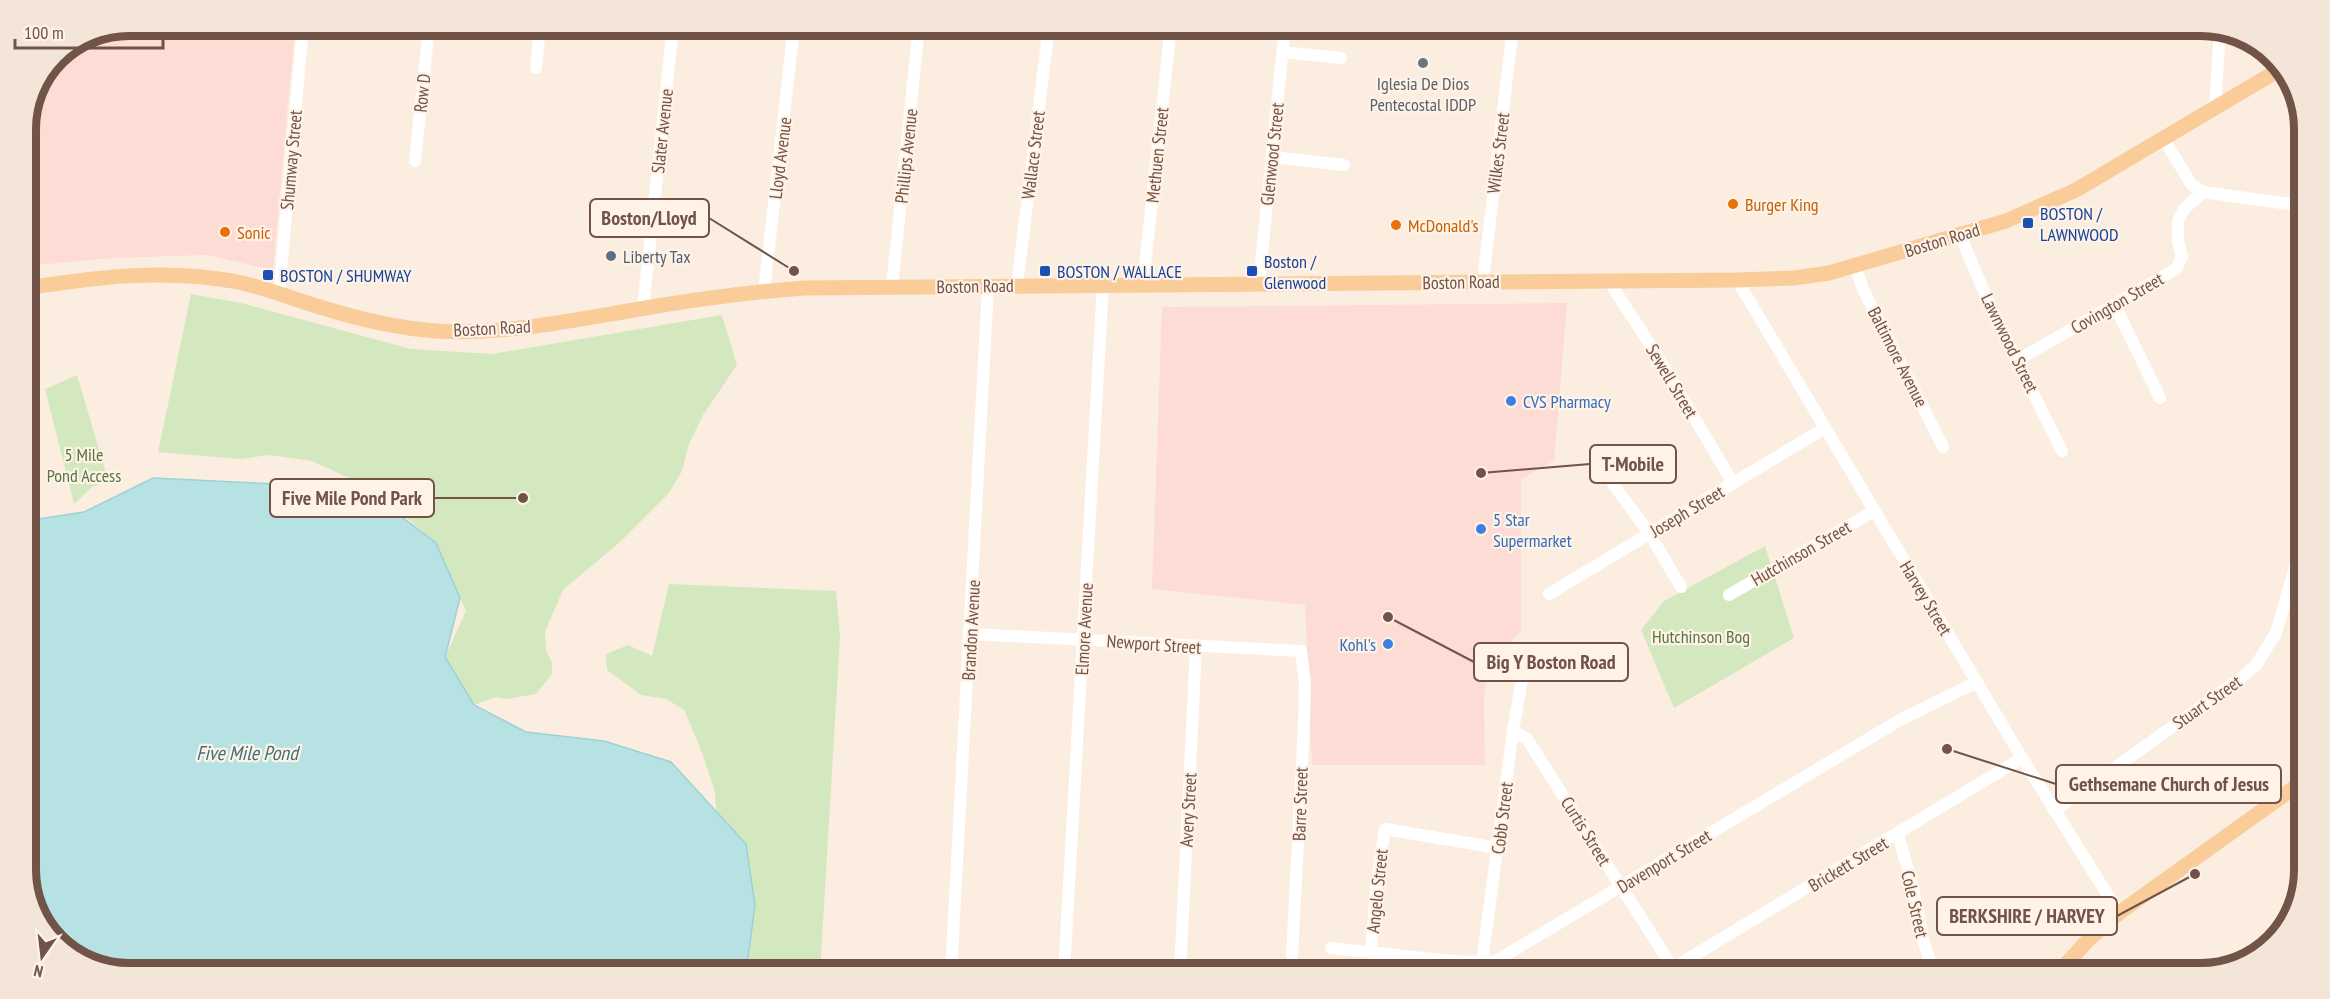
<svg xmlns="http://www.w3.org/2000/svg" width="2330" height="999" viewBox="0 0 2330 999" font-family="'PT Sans Narrow',sans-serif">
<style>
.commercial{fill:#fcdcd4}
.green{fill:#d4e8c0}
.water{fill:#b6e2e4;stroke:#9cd2d5;stroke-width:1.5}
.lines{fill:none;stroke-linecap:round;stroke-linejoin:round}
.minor{stroke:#fff;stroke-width:12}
.major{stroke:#f9cc99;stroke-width:15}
.worship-dot{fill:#6b7280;stroke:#fff2e6;stroke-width:2}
.food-dot{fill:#e8710a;stroke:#fff2e6;stroke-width:2}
.transit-dot{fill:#1a4fb4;stroke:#fff2e6;stroke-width:2}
.service-dot{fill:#5c6f8a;stroke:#fff2e6;stroke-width:2}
.shop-dot{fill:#3f7fe0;stroke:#fff2e6;stroke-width:2}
.labels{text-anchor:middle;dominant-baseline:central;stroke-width:4.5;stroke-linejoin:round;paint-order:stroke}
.worship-label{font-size:18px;fill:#5b616d;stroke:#fff2e6}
.street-label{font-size:18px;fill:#715348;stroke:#fff2e6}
.food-label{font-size:18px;fill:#c56008;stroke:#fff2e6;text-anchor:start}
.transit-label{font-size:18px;fill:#164399;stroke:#fff2e6;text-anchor:start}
.service-label{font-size:18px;fill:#4e5e75;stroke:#fff2e6;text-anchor:start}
.shop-label{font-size:18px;fill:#366cbe;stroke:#fff2e6;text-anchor:start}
.park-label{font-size:18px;fill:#567741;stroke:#fff2e6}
.water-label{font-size:20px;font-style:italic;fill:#3d7377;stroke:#fff2e6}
.rim{fill:none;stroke:#715348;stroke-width:8}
.leader{fill:none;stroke:#715348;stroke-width:2}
.callout-dot{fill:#715348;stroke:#fff2e6;stroke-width:2}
.callout{fill:#fff2e6;stroke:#715348;stroke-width:2}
.callout-label{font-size:20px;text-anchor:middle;font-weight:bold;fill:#715348}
</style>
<rect width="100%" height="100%" fill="#fbeee0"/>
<!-- commercial -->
<g class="commercial">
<path d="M129 26H295L273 270 207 255 110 258 26 266V122L56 55 90 33Z"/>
<path d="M1567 303 1554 461 1521 479V631L1488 666 1484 698 1485 765H1312L1305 605 1152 589 1162 307Z"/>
</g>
<!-- green -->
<g class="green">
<path d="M191 294 241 303 411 349 492 354 722 315 737 365 703 415 689 444 682 471 669 493 620 542 563 590 545 632 546 650 552 663V674L536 694 506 699 496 697 474 705 458 687 445 657 466 611 436 543 390 503 349 478 312 461 269 455 240 459 158 452Z"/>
<path d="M77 375 108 480 92 487 74 504 45 389Z"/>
<path d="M1765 546 1794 638 1674 708 1641 630 1664 601Z"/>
<path d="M669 584 836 591 840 637 820 973H713L718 846 715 792 701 750 684 710 666 699 641 695 607 670 606 654 628 645 652 656Z"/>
</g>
<!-- water -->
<path class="water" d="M153 478 298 485H360L436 543 460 598 445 657 474 705 526 732 604 741 671 762 746 844 755 905 746 973H129L90 966 47 933 26 877V521L84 512Z"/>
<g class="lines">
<!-- minor -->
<g class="minor">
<path d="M393 26 428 29"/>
<path d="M1283 52 1341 58"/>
<path d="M536 68 540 26"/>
<path d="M2215 109 2220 29"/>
<path d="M1272 157 1344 165"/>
<path d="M415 161 429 26"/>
<path d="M2203 192 2303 206"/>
<path d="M1960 235 1992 310 2062 451"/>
<path d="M1855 266 1863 289 1943 447"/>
<path d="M1608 280 1657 355 1733 483"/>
<path d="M1737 280 2022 758 2119 913"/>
<path d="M1483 281 1513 26"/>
<path d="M1259 283 1285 26"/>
<path d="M1143 284 1171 26"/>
<path d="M1017 285 1049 26"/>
<path d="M892 287 919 26"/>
<path d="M764 291 794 26"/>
<path d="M279 294 303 26"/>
<path d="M2115 306 2160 398"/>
<path d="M643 308 673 26"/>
<path d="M2018 360 2176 269 2182 257 2178 241V221L2184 209 2203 192 2191 184 2164 139"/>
<path d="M1613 484 1649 533 1681 587"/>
<path d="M1549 594 1825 428"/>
<path d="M1729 595 1874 511"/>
<path d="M971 634 1301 651 1305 683 1304 725 1292 956"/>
<path d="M1513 731 1527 739 1673 968 2022 758"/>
<path d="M2054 811 2241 678 2256 665 2276 633 2300 549"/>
<path d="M1898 834 1913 888 1924 943 1934 973"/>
<path d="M1331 948 1452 961 1494 962 1900 720 1977 682"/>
<path d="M1371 953 1376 887 1385 829 1498 848"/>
<path d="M1482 962 1513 731 1523 674"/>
<path d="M951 973 988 286"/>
<path d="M1064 973 1103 284"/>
<path d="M1180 973 1196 647"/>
</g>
<!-- major -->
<g class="major">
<path d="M26 288C99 277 164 268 238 282 266 288 293 299 320 307 358 319 396 328 436 331 502 335 569 321 634 310 691 300 748 292 805 288L1737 280 1794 278 1829 273 2006 221 2076 190 2284 67"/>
<path d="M2058 973 2089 939 2119 913 2298 785"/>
</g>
</g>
<!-- markers -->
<circle class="worship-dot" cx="1423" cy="63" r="6"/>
<g class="food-dot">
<circle cx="1733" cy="204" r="6"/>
<circle cx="1396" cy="225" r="6"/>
<circle cx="225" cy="232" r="6"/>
</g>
<g class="transit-dot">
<rect x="2022" y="217" width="12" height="12" rx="3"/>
<rect x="1039" y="265" width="12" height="12" rx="3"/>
<rect x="1246" y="265" width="12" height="12" rx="3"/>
<rect x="262" y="269" width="12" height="12" rx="3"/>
</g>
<circle class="service-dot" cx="611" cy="256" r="6"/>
<g class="shop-dot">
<circle cx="1511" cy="401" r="6"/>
<circle cx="1481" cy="529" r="6"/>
<circle cx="1388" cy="644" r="6"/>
</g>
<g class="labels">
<!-- worship labels -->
<g class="worship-label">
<text x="1423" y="83">Iglesia De Dios<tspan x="1423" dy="21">Pentecostal IDDP</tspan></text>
</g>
<!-- street labels -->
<g class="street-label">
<text transform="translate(422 93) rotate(-84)">Row D</text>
<text transform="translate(662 131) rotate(-84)">Slater Avenue</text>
<text transform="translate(1498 153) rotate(-83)">Wilkes Street</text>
<text transform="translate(1272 154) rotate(-84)">Glenwood Street</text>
<text transform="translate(1033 155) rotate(-83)">Wallace Street</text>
<text transform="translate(1157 155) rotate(-84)">Methuen Street</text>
<text transform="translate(906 156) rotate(-84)">Phillips Avenue</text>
<text transform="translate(780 158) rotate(-83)">Lloyd Avenue</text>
<text transform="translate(291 160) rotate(-85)">Shumway Street</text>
<text transform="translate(1942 240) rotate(-17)">Boston Road</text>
<text transform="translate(1461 282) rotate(-1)">Boston Road</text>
<text transform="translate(975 286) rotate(-1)">Boston Road</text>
<text transform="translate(2117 303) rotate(-30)">Covington Street</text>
<text transform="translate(492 328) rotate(-3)">Boston Road</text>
<text transform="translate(2010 343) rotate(64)">Lawnwood Street</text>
<text transform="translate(1898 357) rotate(63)">Baltimore Avenue</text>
<text transform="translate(1672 381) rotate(59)">Sewell Street</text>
<text transform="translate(1687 511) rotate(-31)">Joseph Street</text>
<text transform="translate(1801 553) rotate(-30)">Hutchinson Street</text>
<text transform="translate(1926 598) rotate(59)">Harvey Street</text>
<text transform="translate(1084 629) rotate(-87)">Elmore Avenue</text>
<text transform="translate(971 630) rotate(-87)">Brandon Avenue</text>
<text transform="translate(1154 644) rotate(4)">Newport Street</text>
<text transform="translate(2207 702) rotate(-35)">Stuart Street</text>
<text transform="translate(1300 804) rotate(-88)">Barre Street</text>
<text transform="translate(1188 810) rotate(-87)">Avery Street</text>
<text transform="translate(1502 818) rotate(-83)">Cobb Street</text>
<text transform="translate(1586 831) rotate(58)">Curtis Street</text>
<text transform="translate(1664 861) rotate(-31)">Davenport Street</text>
<text transform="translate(1848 864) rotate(-31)">Brickett Street</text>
<text transform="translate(1377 891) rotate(-84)">Angelo Street</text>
<text transform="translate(1915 904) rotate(77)">Cole Street</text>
</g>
<!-- food labels -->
<g class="food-label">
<text x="1745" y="204">Burger King</text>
<text x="1408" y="225">McDonald's</text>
<text x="237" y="232">Sonic</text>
</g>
<!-- transit labels -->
<g class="transit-label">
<text x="2040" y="213">BOSTON /<tspan x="2040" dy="21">LAWNWOOD</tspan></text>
<text x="1264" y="261">Boston /<tspan x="1264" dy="21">Glenwood</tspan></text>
<text x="1057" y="271">BOSTON / WALLACE</text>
<text x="280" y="275">BOSTON / SHUMWAY</text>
</g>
<!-- service labels -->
<g class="service-label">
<text x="623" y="256">Liberty Tax</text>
</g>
<!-- shop labels -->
<g class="shop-label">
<text x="1523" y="401">CVS Pharmacy</text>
<text x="1493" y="519">5 Star<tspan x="1493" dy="21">Supermarket</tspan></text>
<text x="1376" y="644" text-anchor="end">Kohl's</text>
</g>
<!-- park labels -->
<g class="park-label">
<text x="84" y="454">5 Mile<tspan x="84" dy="21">Pond Access</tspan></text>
<text x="1701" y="636">Hutchinson Bog</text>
</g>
<!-- water labels -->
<g class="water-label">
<text x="247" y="753">Five Mile Pond</text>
</g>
</g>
<!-- crop -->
<path d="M0 0H2330V999H0ZM129 36H2201A93 93 0 0 1 2294 129V870A93 93 0 0 1 2201 963H129A93 93 0 0 1 36 870V129A93 93 0 0 1 129 36Z" fill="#f4e5d9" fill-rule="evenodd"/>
<path class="rim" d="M129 36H2201A93 93 0 0 1 2294 129V870A93 93 0 0 1 2201 963H129A93 93 0 0 1 36 870V129A93 93 0 0 1 129 36Z"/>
<!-- callouts -->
<path class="leader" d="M794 271L709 218M1481 473L1590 464M523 498L434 498M1388 617L1474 662M1947 749L2056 784M2195 874L2117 916"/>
<g class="callout-dot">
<circle cx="794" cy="271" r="6"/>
<circle cx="1481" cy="473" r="6"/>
<circle cx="523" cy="498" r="6"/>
<circle cx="1388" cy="617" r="6"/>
<circle cx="1947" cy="749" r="6"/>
<circle cx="2195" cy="874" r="6"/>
</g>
<g class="callout">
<rect x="590" y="199" width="119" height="38" rx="6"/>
<rect x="1590" y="445" width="86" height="38" rx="6"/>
<rect x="270" y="479" width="164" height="38" rx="6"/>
<rect x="1474" y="643" width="154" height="38" rx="6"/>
<rect x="2056" y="765" width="225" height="38" rx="6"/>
<rect x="1937" y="897" width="180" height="38" rx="6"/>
</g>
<g class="callout-label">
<text x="649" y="225">Boston/Lloyd</text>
<text x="1633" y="471">T-Mobile</text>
<text x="352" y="505">Five Mile Pond Park</text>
<text x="1551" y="669">Big Y Boston Road</text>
<text x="2169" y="791">Gethsemane Church of Jesus</text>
<text x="2027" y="923">BERKSHIRE / HARVEY</text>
</g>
<!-- north arrow -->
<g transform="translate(42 957) rotate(194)" stroke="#fff2e6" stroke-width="4.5" paint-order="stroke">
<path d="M0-4.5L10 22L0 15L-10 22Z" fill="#715348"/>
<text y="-9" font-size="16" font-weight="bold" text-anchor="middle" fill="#715348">N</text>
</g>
<!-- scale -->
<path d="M15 39v9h148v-9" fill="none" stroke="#715348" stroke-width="3"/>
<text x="24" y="39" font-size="18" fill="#715348" stroke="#fff2e6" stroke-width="4.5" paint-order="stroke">100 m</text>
</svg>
